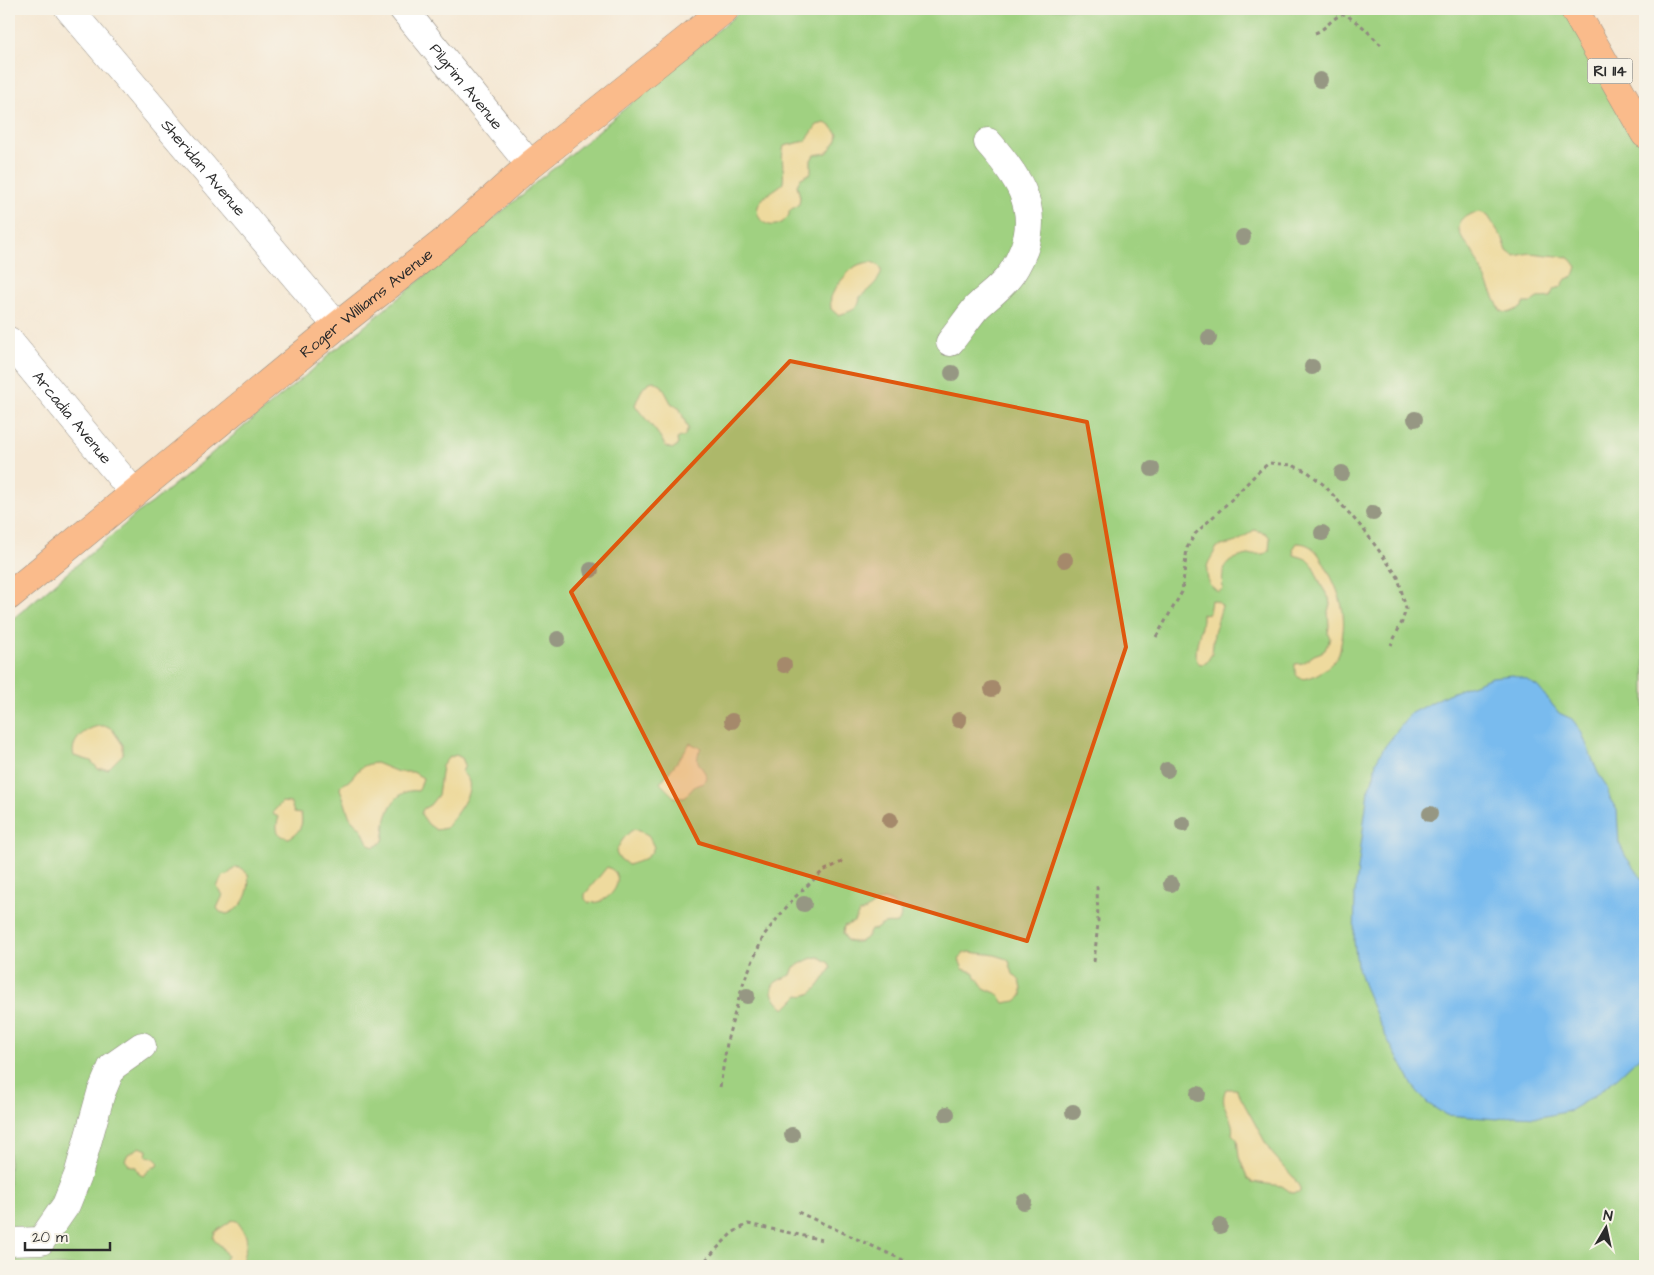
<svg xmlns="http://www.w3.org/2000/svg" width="1654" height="1275" viewBox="0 0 1654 1275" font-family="'Architects Daughter',sans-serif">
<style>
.green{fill:#a0d181;stroke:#667e56}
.sand{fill:#eeda9e;stroke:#8c8264}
.water{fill:#79bbee;stroke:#52738c}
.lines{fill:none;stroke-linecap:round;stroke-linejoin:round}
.minor-casing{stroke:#908a80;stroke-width:29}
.major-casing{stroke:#908a80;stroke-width:29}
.path{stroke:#908a80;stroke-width:3;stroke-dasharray:4 4;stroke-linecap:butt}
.minor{stroke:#fff;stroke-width:28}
.major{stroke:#fabb8b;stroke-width:28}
.tree{fill:#969783}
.marked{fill:#df570e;fill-opacity:0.2;stroke:#df570e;stroke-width:4;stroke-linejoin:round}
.labels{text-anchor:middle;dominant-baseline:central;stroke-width:4.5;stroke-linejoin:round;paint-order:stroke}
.shield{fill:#f7f3e8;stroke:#686764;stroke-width:1}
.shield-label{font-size:15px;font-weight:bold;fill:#2b2b2b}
.street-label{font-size:16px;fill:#2b2b2b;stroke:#f7f3e8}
</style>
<rect width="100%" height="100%" fill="#f7f3e8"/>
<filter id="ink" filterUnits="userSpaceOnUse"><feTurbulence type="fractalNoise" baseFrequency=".02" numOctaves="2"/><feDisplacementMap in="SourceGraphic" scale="10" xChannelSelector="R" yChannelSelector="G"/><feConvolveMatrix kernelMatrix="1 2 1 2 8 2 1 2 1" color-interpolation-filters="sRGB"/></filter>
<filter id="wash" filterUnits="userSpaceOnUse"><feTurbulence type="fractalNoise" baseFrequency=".0096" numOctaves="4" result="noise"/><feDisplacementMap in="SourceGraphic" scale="20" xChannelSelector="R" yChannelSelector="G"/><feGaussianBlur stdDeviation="1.12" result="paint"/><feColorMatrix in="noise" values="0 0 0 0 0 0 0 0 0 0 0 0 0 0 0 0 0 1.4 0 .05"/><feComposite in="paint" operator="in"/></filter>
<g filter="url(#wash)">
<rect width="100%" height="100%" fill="#f5e8d4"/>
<!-- green -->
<path class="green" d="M743 9H1576L1645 128V1266H9V622L123 526 136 514 152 503 323 361 330 353 342 345 529 189 537 181 553 169Z"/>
<!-- sand -->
<g class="sand">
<path d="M825 123 831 126 838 134 837 140 827 153 814 155 811 160V173L801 178 797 185 800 197 799 204 789 211V215C776 236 751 221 759 204 763 195 776 190 783 183 785 169 780 160 784 146L806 141 817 125Z"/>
<path d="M1481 212 1488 216 1503 239 1507 251 1511 254 1515 256 1530 253 1567 257 1572 260 1577 267 1574 276 1566 279 1561 287 1554 289 1550 297C1542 299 1538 295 1531 303H1524L1521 308C1510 311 1510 316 1500 310 1491 291 1483 272 1473 253 1469 245 1461 239 1459 230 1458 217 1471 213 1481 212Z"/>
<path d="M871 262C896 269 868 290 860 297 860 310 848 312 838 315L831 309C831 306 830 301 831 297 835 287 847 272 856 266 861 263 866 263 871 262Z"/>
<path d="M654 381 662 386 671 403 680 409 688 429 684 437H681L677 439 678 445 672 449 665 446C659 431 644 419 635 405 639 396 643 382 654 381Z"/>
<path d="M1254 530 1266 533 1270 538 1269 551C1265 555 1260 554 1254 554 1229 558 1220 563 1223 589L1218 592 1209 584C1204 563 1208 565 1217 547L1237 542Z"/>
<path d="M1297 543C1314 543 1320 556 1327 569 1339 591 1347 612 1342 638 1341 644 1340 652 1337 657 1330 669 1292 695 1295 664L1303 663 1314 655 1322 652 1325 650 1330 638 1328 634 1329 626 1328 611 1330 605 1329 598 1321 585 1312 564 1307 559 1294 555 1293 549Z"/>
<path d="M1211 600 1218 602 1222 606 1214 633 1212 654 1206 663 1201 664 1197 662C1193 648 1203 630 1202 614L1209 613Z"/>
<path d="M100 726H107L112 729 123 745V754L108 769H98L91 761 74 756C69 741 87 727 100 726Z"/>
<path d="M690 743 701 748C692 764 703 765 707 778L703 783 695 786 684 798 674 797 660 783 677 762Z"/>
<path d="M456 755 462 758 465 765 462 772C463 774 466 776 467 778 477 791 453 817 446 828L436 830 428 824 421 814 423 809 430 805 438 795 442 766 448 758Z"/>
<path d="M376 763 398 772H413L423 778 420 788 418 791C404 788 392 800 388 813 384 821 385 832 383 841 369 855 367 839 362 830 359 825 351 821 349 815 346 807 344 798 340 789L341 785C358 779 353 765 376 763Z"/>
<path d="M282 802 291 803 294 813 301 814C304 825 299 833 289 838 276 836 275 828 279 817L274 815 273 812Z"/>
<path d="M635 829 648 835 654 847C650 859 640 861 628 865L618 857 616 852C618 845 628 831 635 829Z"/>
<path d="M236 867 242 869 248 874C251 891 244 908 227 914L220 912 217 908 223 895 217 887 223 876 227 875Z"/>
<path d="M607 867C626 874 616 895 601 901 598 903 593 902 589 903L585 899V894Z"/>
<path d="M884 900C892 903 897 905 901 913 900 930 891 920 882 925 877 927 877 930 871 930 866 941 859 944 847 941L843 933 844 926 854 922 859 913C869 911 873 901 884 900Z"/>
<path d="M970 952C986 955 995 952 1009 961L1013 974 1020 981 1022 989V996L1016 1001 1004 1003 998 994 984 988 973 972 963 969 959 960 964 953Z"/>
<path d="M819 957 829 963 831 968C823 979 814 999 799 995L785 1009C777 1004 766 990 776 982 780 979 787 977 791 975L794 967C803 963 810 957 819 957Z"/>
<path d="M1226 1089H1236L1270 1151 1294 1178 1300 1188V1192L1292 1193 1282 1186 1252 1182 1248 1179 1239 1157 1237 1139 1232 1134C1236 1118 1217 1107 1226 1089Z"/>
<path d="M140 1147 147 1150 146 1157 154 1158 159 1163 158 1166 152 1168 143 1176 139 1174 136 1167 129 1165 125 1160 128 1154Z"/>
<path d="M232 1220 237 1221C245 1233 249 1236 245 1251 243 1257 243 1261 239 1266H225L224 1261 227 1256 221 1246 215 1241 213 1238 215 1232Z"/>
</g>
<!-- water -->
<path class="water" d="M1513 675 1527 680 1538 687 1559 713 1572 719 1581 731 1598 773 1606 785 1610 799 1617 810 1619 843 1626 857 1645 882V1048L1639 1057 1618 1077 1594 1096 1569 1111 1541 1117 1513 1116 1497 1119 1446 1115 1427 1103 1413 1086 1384 1033 1363 984 1357 965 1354 941 1355 893 1368 790 1374 776 1376 762 1383 749 1411 713 1448 694 1492 677Z"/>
</g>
<g filter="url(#ink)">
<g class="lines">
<defs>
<g id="minor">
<path id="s1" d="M69 9 337 326"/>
<path id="s2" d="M403 9 530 165"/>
<path id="s3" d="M9 341 134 493"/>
<path d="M950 342C959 331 967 319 976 308 986 298 998 290 1007 279 1015 270 1020 259 1024 249 1040 205 1015 173 988 142"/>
<path d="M9 1242 41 1241 66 1205 78 1175 101 1093 112 1067 142 1046"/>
</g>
<g id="major">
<path d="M1574 9 1645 134"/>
<path id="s4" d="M9 596 337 326 446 240 530 165 725 9"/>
</g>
</defs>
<!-- minor casing -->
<use href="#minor" class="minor-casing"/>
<!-- major casing -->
<use href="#major" class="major-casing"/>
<!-- path -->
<g class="path">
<path d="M1315 33C1327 29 1332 16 1345 14L1363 27 1381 45"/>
<path d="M1156 637 1182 592 1187 548 1195 534 1233 498 1258 472 1269 463 1292 465 1308 472 1324 485 1364 530 1398 577 1406 609 1402 622 1391 645"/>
<path d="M1094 962 1098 923 1097 885"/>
<path d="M720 1087 728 1037 744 981 764 935 793 899 823 871 846 860"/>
<path d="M798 1212 916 1266"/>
<path d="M700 1266 732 1233 748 1224 823 1240"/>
</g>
<!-- minor -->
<use href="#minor" class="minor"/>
<!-- major -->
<use href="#major" class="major"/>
</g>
<!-- trees -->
<g class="tree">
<circle cx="1320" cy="80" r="8"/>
<circle cx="1243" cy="237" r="8"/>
<circle cx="1209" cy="338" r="8"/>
<circle cx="1312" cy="367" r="8"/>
<circle cx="952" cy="373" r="8"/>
<circle cx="1415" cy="419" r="8"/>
<circle cx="1152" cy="469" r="8"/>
<circle cx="1342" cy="473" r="8"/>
<circle cx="1373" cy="513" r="8"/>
<circle cx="1322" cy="533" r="8"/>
<circle cx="1065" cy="560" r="8"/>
<circle cx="591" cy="570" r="8"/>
<circle cx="558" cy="639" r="8"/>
<circle cx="784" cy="665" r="8"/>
<circle cx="992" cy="689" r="8"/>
<circle cx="959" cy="720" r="8"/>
<circle cx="732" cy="721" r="8"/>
<circle cx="1167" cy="770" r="8"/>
<circle cx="1430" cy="814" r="8"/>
<circle cx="890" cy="820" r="8"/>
<circle cx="1183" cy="824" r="8"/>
<circle cx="1171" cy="884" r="8"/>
<circle cx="804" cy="904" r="8"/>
<circle cx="747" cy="996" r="8"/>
<circle cx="1198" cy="1094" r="8"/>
<circle cx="1073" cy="1112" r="8"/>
<circle cx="947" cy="1114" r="8"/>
<circle cx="792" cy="1135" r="8"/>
<circle cx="1024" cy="1202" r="8"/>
<circle cx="1220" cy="1226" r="8"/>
</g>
</g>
<!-- marked area -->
<path class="marked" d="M790 361 1087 422 1126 647 1027 941 699 843 571 592Z"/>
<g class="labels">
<!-- shield labels -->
<rect class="shield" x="1587.5" y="58.5" width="45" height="25" rx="4"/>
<g class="shield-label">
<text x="1610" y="71">RI 114</text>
</g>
<!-- street labels -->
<g class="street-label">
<text stroke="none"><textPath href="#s2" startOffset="100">Pilgrim Avenue</textPath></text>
<text stroke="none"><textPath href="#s1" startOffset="208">Sheridan Avenue</textPath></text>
<text stroke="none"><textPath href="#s4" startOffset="462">Roger Williams Avenue</textPath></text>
<text stroke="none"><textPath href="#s3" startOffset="99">Arcadia Avenue</textPath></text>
</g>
</g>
<!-- margin -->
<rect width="1654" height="1275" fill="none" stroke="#f7f3e8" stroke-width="30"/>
<!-- north arrow -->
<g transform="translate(1606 1228) rotate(9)" stroke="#f7f3e8" stroke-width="4" paint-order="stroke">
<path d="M0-4L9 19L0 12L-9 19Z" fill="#2b2b2b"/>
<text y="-8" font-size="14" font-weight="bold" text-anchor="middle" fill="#2b2b2b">N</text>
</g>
<!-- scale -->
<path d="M25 1242v8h85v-8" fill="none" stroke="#2b2b2b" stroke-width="2.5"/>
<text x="32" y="1242" font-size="15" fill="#2b2b2b" stroke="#f7f3e8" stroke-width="4" paint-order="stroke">20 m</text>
</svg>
